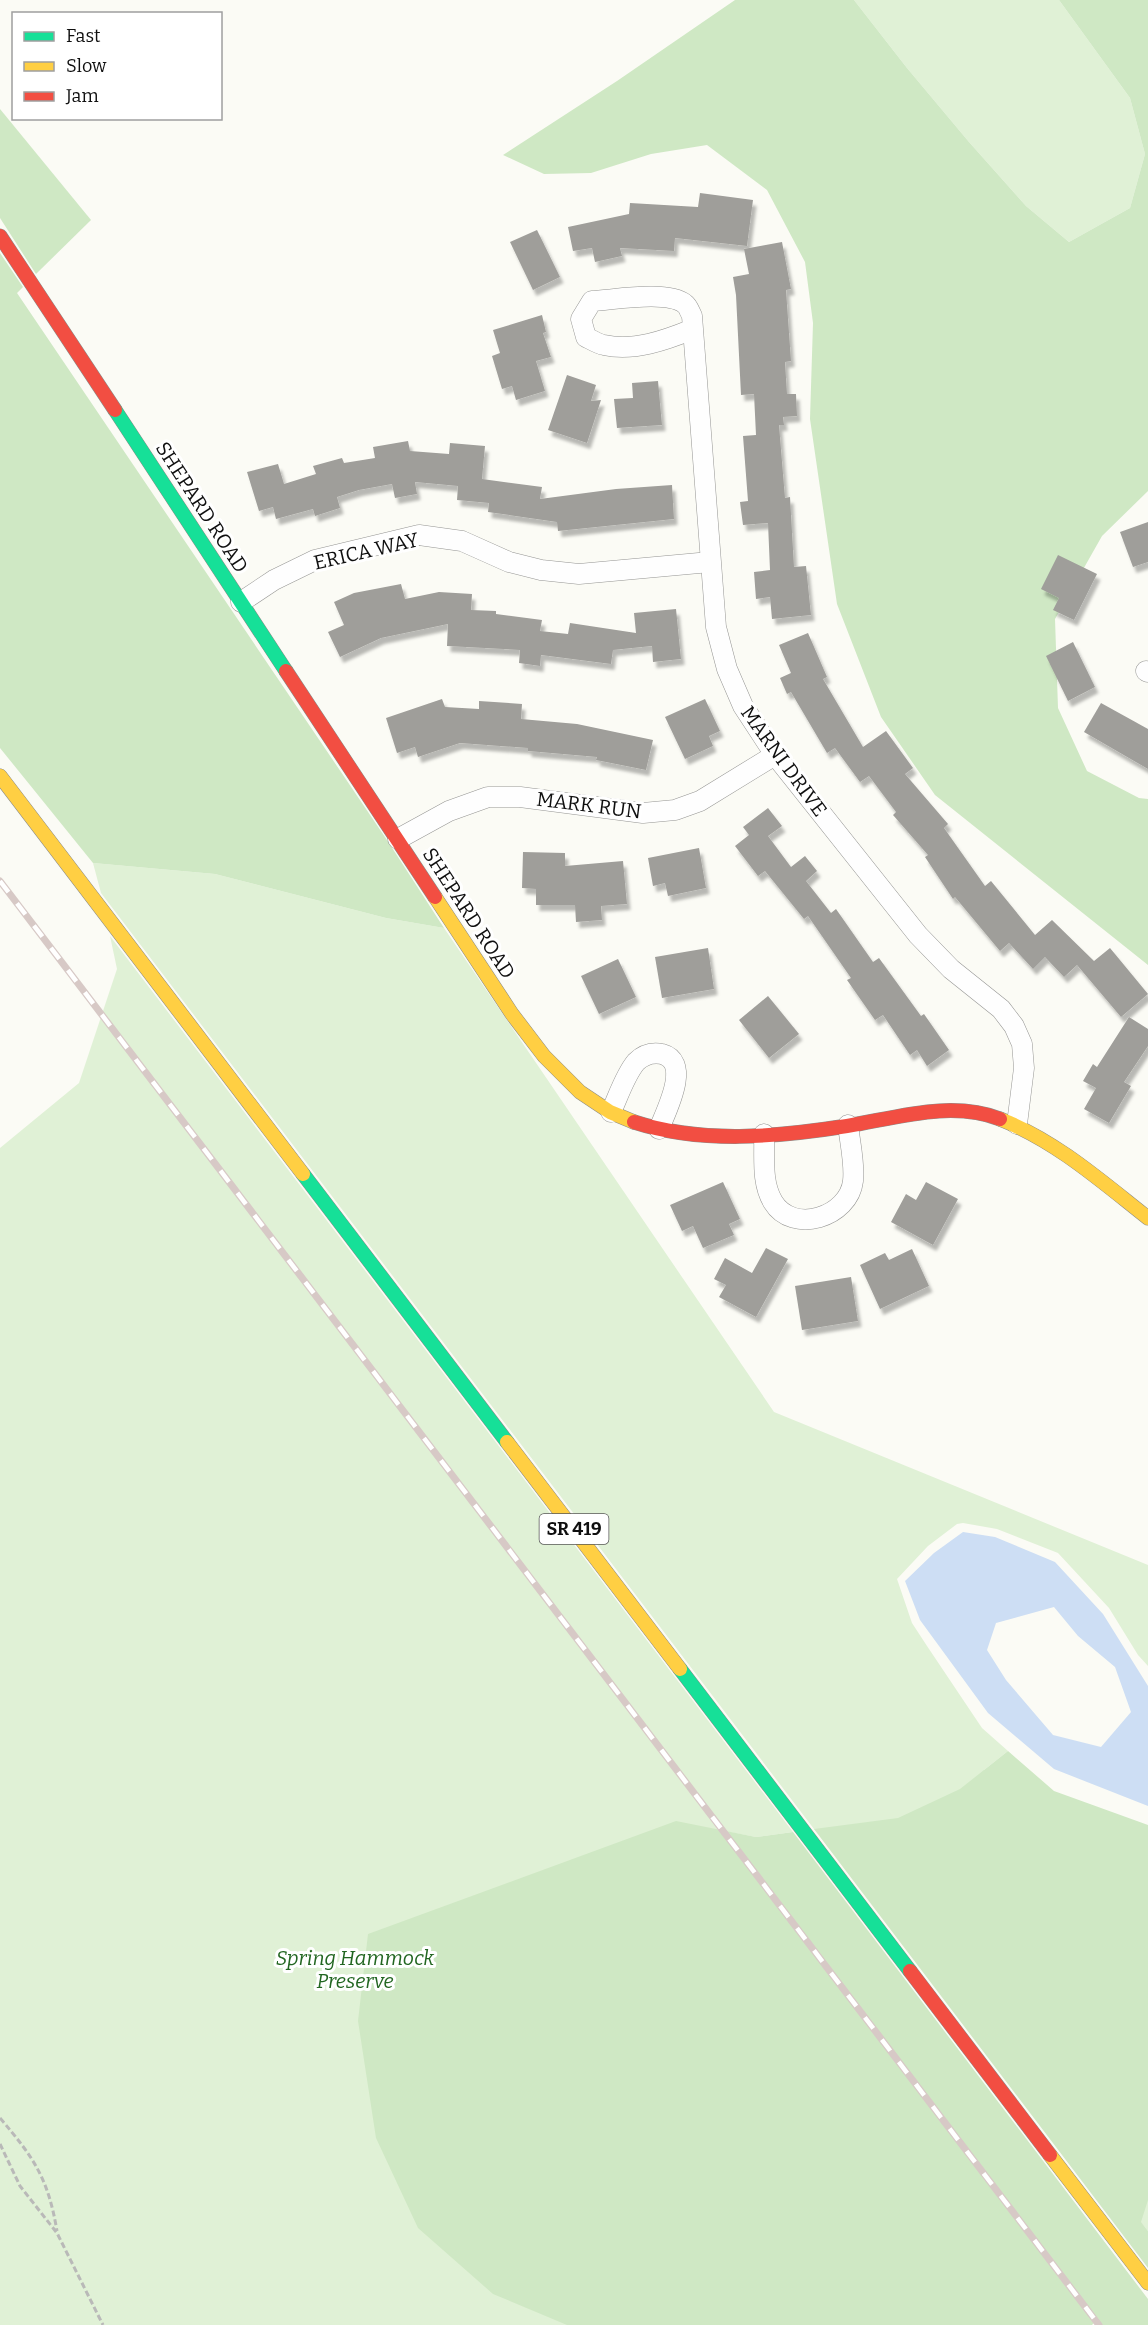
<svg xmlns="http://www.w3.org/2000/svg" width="1148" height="2325" viewBox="0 0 1148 2325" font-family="Bitter,serif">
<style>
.green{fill:#e0f1d6}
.forest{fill:#cfe8c4}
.water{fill:#cddef4;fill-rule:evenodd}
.building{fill:#9f9e9a;filter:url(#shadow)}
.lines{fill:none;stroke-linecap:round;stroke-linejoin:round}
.street-casing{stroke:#959593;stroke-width:21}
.fast-casing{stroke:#8c8c89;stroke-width:15}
.slow-casing{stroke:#8c8c89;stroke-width:15}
.jam-casing{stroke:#8c8c89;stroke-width:15}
.path{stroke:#b9b9b8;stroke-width:3;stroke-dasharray:6 3;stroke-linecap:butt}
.street{stroke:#fefefe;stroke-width:20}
.fast{stroke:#16e098;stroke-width:14}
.slow{stroke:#ffcf43;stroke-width:14}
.jam{stroke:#f24e42;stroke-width:14}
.rail-casing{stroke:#d7c9c6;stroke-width:7}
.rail{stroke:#fff;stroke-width:4.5;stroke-dasharray:14;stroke-linecap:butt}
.labels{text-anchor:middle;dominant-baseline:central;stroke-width:6;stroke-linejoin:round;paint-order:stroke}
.shield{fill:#fff;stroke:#575757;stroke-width:1.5}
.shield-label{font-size:18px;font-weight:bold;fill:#0f0f0f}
.street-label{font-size:20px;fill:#0f0f0f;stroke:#fff}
.park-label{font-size:20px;font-style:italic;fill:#226621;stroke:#fff}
</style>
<defs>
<filter id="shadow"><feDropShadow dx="3.5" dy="6" stdDeviation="1.5" flood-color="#0004"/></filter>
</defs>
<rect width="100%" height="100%" fill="#fbfbf5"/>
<!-- green -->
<g class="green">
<path d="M854 0H1059L1130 98 1145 154 1130 208 1069 242 1026 206 969 142 907 68Z"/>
<path d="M93 863 215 874 386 918 444 928 774 1412 1148 1565V1666L1138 1655 1109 1608 1058 1553 997 1529 963 1523 957 1524 928 1546 897 1579 912 1623 927 1646 982 1728 1008 1751 984 1770 1148 1944V2231L814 1829 101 893Z"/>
<path d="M110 936 793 1832 756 1837 692 1825 1075 2325H0V1148L79 1083 117 969Z"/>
</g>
<!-- forest -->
<g class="forest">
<path d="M735 0H854L907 68 969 142 1026 206 1069 242 1130 208 1145 154 1130 98 1059 0H1148V491L1102 536 1055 619 1058 708 1087 771 1139 798 1148 799V965L935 795 881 717 837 604 810 419 813 323 805 262 767 190 707 145 651 154 591 173 544 174 503 155 617 81Z"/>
<path d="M0 109 91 220 36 274 0 218Z"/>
<path d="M0 253 23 287 17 293 387 840 444 928 386 918 215 874 93 863 0 748Z"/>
<path d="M1008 1751 1054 1791 1148 1825V2200L1141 2222 1148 2231V2268L814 1829 898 1818 960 1789Z"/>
<path d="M676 1821 756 1837 793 1832 1148 2299V2325H1096L1094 2323 1092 2325H567L493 2294 418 2228 376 2138 358 2021 368 1934Z"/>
</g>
<!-- water -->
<path class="water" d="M963 1532 995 1537 1055 1562 1103 1614 1148 1686V1806L1054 1769 988 1713 920 1620 905 1581 934 1553ZM1054 1607 1078 1636 1115 1667 1131 1712 1101 1747 1053 1735 1006 1680 987 1650 996 1623Z"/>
<!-- building -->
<g class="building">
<path d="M700 193 753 200 747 246 675 238 674 251 620 248 622 256 595 262 592 248 573 251 568 227 629 214 630 203 698 207Z"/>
<path d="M537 230 560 277 533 290 510 242Z"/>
<path d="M782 242 791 289 786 290 791 361 785 362 787 394H796L797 416 783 417 784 425H779L785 498 790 497 794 567 806 566 811 615 772 619 770 597 756 599 754 572 770 570 768 523 743 525 740 502 748 501 743 436 756 435 754 394 741 395 736 295 733 277 749 274 744 249Z"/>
<path d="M542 315 546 332 543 333 551 357 536 361 545 391 516 400 512 386 502 389 492 356 500 353 493 330Z"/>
<path d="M567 375 596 385 591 401 601 400 587 443 548 430Z"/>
<path d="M658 381 662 425 617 428 614 399 633 398 632 383Z"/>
<path d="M408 441 410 451 449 454 450 443 485 446 482 479 542 487 540 499 616 489 672 485 674 519 558 531 557 522 488 512 489 503 457 500 458 486 415 482 417 494 395 498 392 484 359 490 337 497 340 508 315 516 313 509 276 519 273 507 259 511 247 472 278 464 284 484 316 474 313 466 342 458 344 463 375 458 373 447Z"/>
<path d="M1148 522V562L1133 567 1120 532Z"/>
<path d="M1058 555 1097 574 1074 620 1053 610 1059 598 1041 589Z"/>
<path d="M401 584 405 599 439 592 472 594 471 610 496 611V614L542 620 540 631 568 634 570 623 636 633 634 613 676 609 681 659 653 662 652 646 613 650 611 664 541 655 540 666 519 663 520 650 447 646 448 624 381 638 340 657 328 632 344 625 334 602 354 593Z"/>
<path d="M808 633 827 677 823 679 863 747 886 731 913 768 905 774 948 824 944 828 985 886 991 881 1035 935 1052 920 1094 961 1110 948 1148 994 1121 1017 1077 965 1064 977 1045 957 1033 969 1009 943 1000 951 955 897 953 899 925 857 928 855 893 815 896 812 869 776 860 782 835 748 827 753 791 692 787 694 780 678 791 673 779 645Z"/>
<path d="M1073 642 1095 687 1068 701 1046 656Z"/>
<path d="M442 699 445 707 479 709V701L522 704 521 719 577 724 653 740 646 770 596 760 597 757 528 751V748L460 743 418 757 415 747 397 753 386 718Z"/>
<path d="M705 699 720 731 709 736 713 746 685 759 665 717Z"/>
<path d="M1101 703 1148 729V769L1084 732Z"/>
<path d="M768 808 782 826 768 836 791 867 805 856 817 871 806 881 831 913 836 909 873 962 879 958 921 1016 924 1014 949 1050 927 1066 917 1050 910 1055 883 1015 875 1020 847 980 851 978 808 916 804 919 765 871 758 876 735 846 749 835 743 827Z"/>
<path d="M699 848 706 888 668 896 665 883 653 886 648 858Z"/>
<path d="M523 852 565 853V866L623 861 627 904 601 906 602 920 576 922 575 905H536V889L522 888Z"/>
<path d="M708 948 714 989 662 998 655 957Z"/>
<path d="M618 959 636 997 599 1014 581 976Z"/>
<path d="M768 996 799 1034 769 1058 739 1020Z"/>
<path d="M1129 1017 1148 1029V1046L1124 1082 1131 1086 1109 1123 1084 1109 1096 1088 1083 1081 1093 1064 1097 1067Z"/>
<path d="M723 1182 740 1219 729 1224 734 1235 703 1248 693 1226 682 1231 670 1205Z"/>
<path d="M926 1182 958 1199 933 1245 891 1222 906 1194 916 1200Z"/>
<path d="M766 1248 788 1259 756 1317 719 1297 726 1285 714 1279 725 1258 752 1273Z"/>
<path d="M912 1249 929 1286 880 1309 860 1265 885 1253 889 1260Z"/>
<path d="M851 1277 858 1321 802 1330 795 1286Z"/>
</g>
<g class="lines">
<defs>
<g id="street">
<path d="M693 329C666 340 633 352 604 345 598 344 592 340 586 337L581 319 592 301C614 300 667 290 685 304 688 306 690 312 692 316L716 627 727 669 743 706 775 755 918 935 951 969 1001 1009 1014 1026 1022 1044 1024 1068 1017 1124"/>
<path d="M241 602 274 580 315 560 419 535 462 541 509 562 541 570 579 574 710 562"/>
<path d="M1146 671 1148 672"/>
<path d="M398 839 449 811 488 797H520L643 813 675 810 700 801 775 755"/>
<path d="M611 1112C618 1097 625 1075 636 1062 643 1055 652 1052 662 1054 692 1062 666 1111 659 1129"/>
<path d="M764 1134C765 1157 761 1182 773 1202 793 1235 849 1217 853 1181 855 1164 850 1143 848 1125"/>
</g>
<g id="fast">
<path d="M115 410 286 671"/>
<path d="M303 1174 507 1442"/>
<path d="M680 1669 910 1971"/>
</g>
<g id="slow">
<path d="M0 776 303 1174"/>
<path d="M435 897 512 1014 544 1056 580 1092 610 1112 634 1122"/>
<path d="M1000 1119C1056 1141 1101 1181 1148 1218"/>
<path d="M507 1442 680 1669"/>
<path d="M1050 2155 1148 2283"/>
</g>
<g id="jam">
<path d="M0 236 115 410"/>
<path d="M286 671 435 897"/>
<path d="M634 1122C702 1144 777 1137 847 1126 896 1118 951 1100 1000 1119"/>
<path d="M910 1971 1050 2155"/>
</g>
</defs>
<!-- street casing -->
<use href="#street" class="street-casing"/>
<!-- fast casing -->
<use href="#fast" class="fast-casing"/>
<!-- slow casing -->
<use href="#slow" class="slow-casing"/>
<!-- jam casing -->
<use href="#jam" class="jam-casing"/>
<!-- path -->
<g class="path">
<path d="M0 2118C34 2158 48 2178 57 2231"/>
<path d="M0 2144 20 2186 57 2233 103 2325"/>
</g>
<!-- street -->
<use href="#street" class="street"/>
<!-- fast -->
<use href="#fast" class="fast"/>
<!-- slow -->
<use href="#slow" class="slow"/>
<!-- jam -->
<use href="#jam" class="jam"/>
<defs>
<path id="rail" d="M0 881 1099 2325"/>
</defs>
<!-- rail casing -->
<use href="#rail" class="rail-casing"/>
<!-- rail -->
<use href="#rail" class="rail"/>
</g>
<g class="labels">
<!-- shield labels -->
<rect class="shield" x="539.5" y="1514" width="69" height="30" rx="4.5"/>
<g class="shield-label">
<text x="574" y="1529">SR 419</text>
</g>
<!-- street labels -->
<g class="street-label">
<text transform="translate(202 507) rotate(57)">SHEPARD ROAD</text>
<text transform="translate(366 551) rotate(-13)">ERICA WAY</text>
<text transform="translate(784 761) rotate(54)">MARNI DRIVE</text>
<text transform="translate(589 805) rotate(7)">MARK RUN</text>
<text transform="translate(469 913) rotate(57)">SHEPARD ROAD</text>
</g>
<!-- park labels -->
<g class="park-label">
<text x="355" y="1958">Spring Hammock<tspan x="355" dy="23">Preserve</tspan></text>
</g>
</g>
<!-- legend -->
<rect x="12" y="12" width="210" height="108" fill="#ffffff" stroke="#9f9f9f" stroke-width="1.5"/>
<rect x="24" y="32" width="30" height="9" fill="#16e098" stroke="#9f9f9f" stroke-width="1.5"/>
<text x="66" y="42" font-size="18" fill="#0f0f0f">Fast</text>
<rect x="24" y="62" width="30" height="9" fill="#ffcf43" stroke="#9f9f9f" stroke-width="1.5"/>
<text x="66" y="72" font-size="18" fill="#0f0f0f">Slow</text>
<rect x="24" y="92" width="30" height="9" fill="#f24e42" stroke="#9f9f9f" stroke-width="1.5"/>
<text x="66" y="102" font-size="18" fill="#0f0f0f">Jam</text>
</svg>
